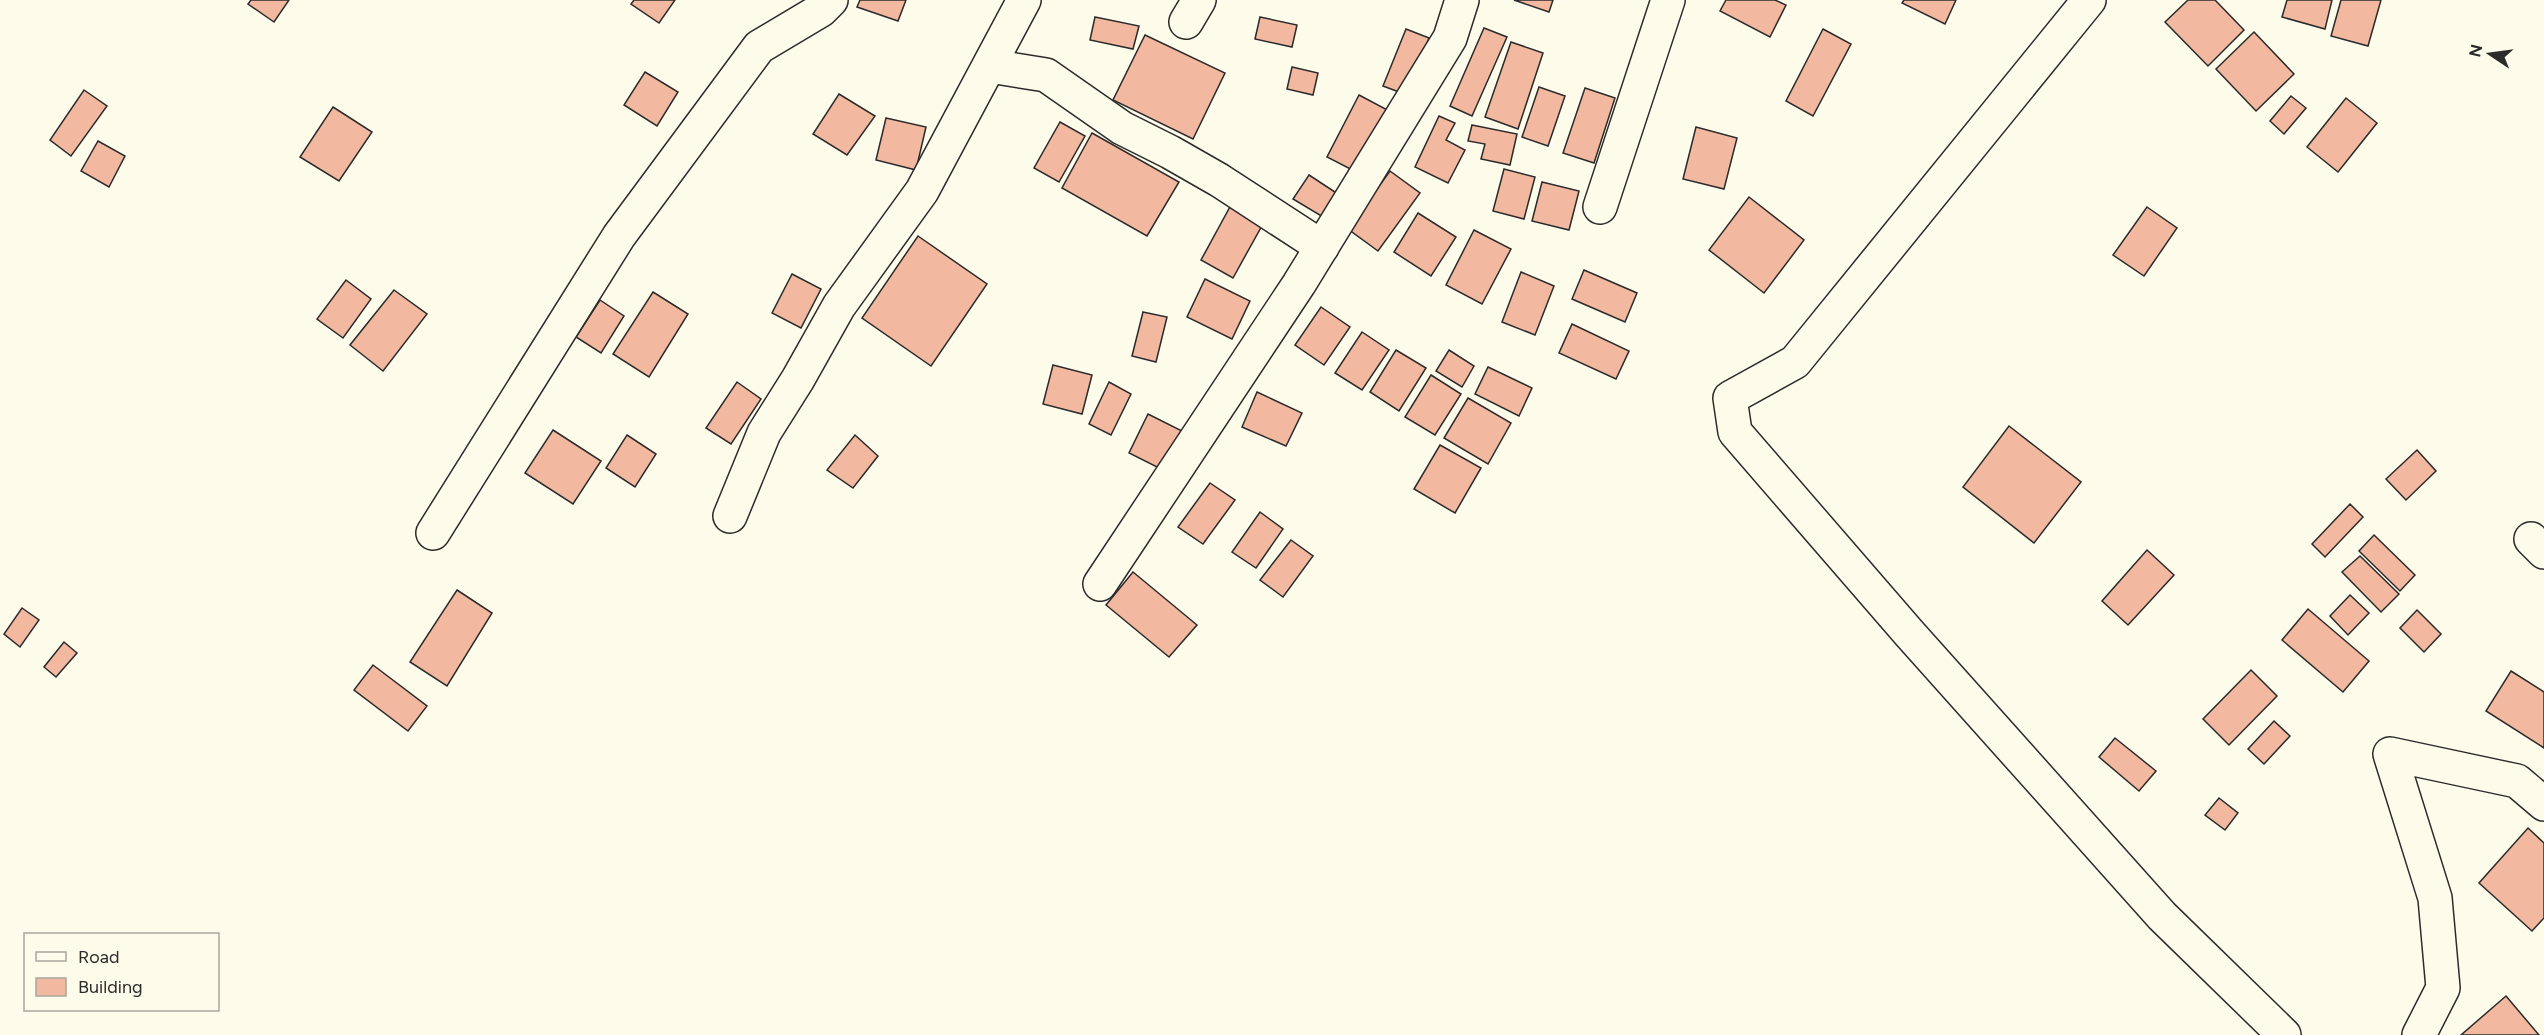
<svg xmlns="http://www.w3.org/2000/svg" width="2544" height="1035" viewBox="0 0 2544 1035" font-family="Figtree,sans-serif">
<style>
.building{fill:#f2b8a0;stroke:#2b2b2b;stroke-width:1.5}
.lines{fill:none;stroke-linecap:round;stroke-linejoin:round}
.minor-casing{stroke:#2b2b2b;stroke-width:36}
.minor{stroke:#fdfbea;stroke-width:33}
</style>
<rect width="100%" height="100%" fill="#fdfbea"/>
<!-- building -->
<g class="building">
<path d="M251 0H289L274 22 248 4Z"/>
<path d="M634 0H675L659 23 631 4Z"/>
<path d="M860 0H906L898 21 857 7Z"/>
<path d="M1514 0H1553L1549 12Z"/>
<path d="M1726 0H1775L1786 5 1770 37 1720 11Z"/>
<path d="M1904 0H1956L1945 24 1902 3Z"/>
<path d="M2188 0H2215L2244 30 2208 66 2165 22Z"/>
<path d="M2287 0H2332L2325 29 2282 17Z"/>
<path d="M2341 0H2381L2368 46 2331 36Z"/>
<path d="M1095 17 1139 26 1133 49 1090 40Z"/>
<path d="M1260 17 1297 25 1292 47 1255 39Z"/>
<path d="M1484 28 1507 37 1472 116 1450 106Z"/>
<path d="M1406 29 1429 38 1407 95 1383 86Z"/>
<path d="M1823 29 1851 44 1813 116 1786 101Z"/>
<path d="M2254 32 2294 74 2256 111 2216 69Z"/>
<path d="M1145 35 1225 73 1193 139 1113 100Z"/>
<path d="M1511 42 1543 53 1518 129 1485 117Z"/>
<path d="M1292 67 1318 73 1313 95 1287 89Z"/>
<path d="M645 72 678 92 657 126 624 105Z"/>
<path d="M1539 87 1565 96 1548 146 1522 137Z"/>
<path d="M1585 88 1615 98 1594 163 1563 153Z"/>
<path d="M84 90 107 106 71 156 50 140Z"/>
<path d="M839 94 875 116 847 155 813 134Z"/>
<path d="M1359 95 1395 114 1362 175 1327 157Z"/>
<path d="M2291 96 2306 108 2284 134 2270 121Z"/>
<path d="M2346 98 2377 123 2338 172 2307 147Z"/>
<path d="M333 107 372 132 339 181 300 157Z"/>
<path d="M1439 116 1455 123 1446 140 1465 150 1448 183 1415 167Z"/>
<path d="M886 118 926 127 916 170 876 160Z"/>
<path d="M1060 122 1085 136 1059 182 1034 168Z"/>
<path d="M1472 125 1517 134 1510 165 1481 159 1485 144 1468 141Z"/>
<path d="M1696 127 1737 138 1724 189 1683 179Z"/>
<path d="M1092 133 1179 182 1147 236 1062 188Z"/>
<path d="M98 141 125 156 109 187 81 171Z"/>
<path d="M1504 169 1535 177 1524 219 1493 211Z"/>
<path d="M1390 171 1420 193 1378 251 1348 229Z"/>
<path d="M1309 175 1338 194 1323 217 1293 199Z"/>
<path d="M1542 182 1579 191 1569 230 1532 221Z"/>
<path d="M1749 197 1804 240 1764 293 1709 250Z"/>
<path d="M1231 205 1264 222 1233 278 1201 260Z"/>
<path d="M2147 207 2177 228 2144 276 2113 255Z"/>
<path d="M1418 213 1456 237 1431 276 1394 252Z"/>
<path d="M1474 230 1511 249 1482 304 1446 285Z"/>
<path d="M918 236 987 284 931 366 862 318Z"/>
<path d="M1584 270 1637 293 1625 322 1572 299Z"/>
<path d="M1521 272 1554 286 1535 335 1502 322Z"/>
<path d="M792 274 821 289 801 328 772 313Z"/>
<path d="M1205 279 1250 301 1232 339 1187 317Z"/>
<path d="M346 280 371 299 343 338 317 319Z"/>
<path d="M394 290 427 314 383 371 350 345Z"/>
<path d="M653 292 688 314 649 377 613 354Z"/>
<path d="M600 300 624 316 601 353 576 337Z"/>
<path d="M1321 307 1350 327 1324 365 1295 345Z"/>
<path d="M1143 312 1167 317 1156 362 1132 356Z"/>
<path d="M1572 324 1629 351 1616 379 1559 353Z"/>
<path d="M1362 332 1389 350 1362 390 1335 373Z"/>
<path d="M1396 350 1426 368 1399 411 1370 392Z"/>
<path d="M1449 350 1474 366 1462 387 1436 371Z"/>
<path d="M1053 365 1092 375 1082 414 1043 404Z"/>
<path d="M1488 367 1532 388 1519 416 1475 394Z"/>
<path d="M1431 375 1461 394 1435 435 1405 417Z"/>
<path d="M737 382 761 399 731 444 706 428Z"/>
<path d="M1109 382 1131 394 1111 435 1089 424Z"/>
<path d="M1257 392 1302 413 1286 446 1242 427Z"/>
<path d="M1468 398 1511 423 1488 464 1444 438Z"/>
<path d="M1148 414 1188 434 1169 473 1129 453Z"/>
<path d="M2009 426 2081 482 2034 543 1963 487Z"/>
<path d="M553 430 601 461 573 504 525 473Z"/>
<path d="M627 435 656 454 635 487 606 468Z"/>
<path d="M855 435 878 456 853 488 827 470Z"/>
<path d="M1440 445 1481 468 1455 513 1414 489Z"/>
<path d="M2417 450 2436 471 2406 500 2386 479Z"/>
<path d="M1210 483 1235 500 1203 544 1178 527Z"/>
<path d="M2350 504 2363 517 2325 557 2312 544Z"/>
<path d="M1260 512 1283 529 1256 568 1232 552Z"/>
<path d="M2374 535 2415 575 2400 591 2359 551Z"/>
<path d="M1291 540 1313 556 1283 597 1260 580Z"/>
<path d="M2147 550 2174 575 2128 625 2102 601Z"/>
<path d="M2360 556 2399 594 2381 612 2342 572Z"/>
<path d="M1133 572 1197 625 1169 657 1106 605Z"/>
<path d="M457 590 492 613 447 686 410 662Z"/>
<path d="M2350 595 2369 613 2348 635 2330 616Z"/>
<path d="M22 608 39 620 20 647 4 634Z"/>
<path d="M2308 609 2369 661 2343 692 2282 640Z"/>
<path d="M2417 610 2441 634 2424 652 2400 628Z"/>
<path d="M64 642 77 653 56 677 44 667Z"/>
<path d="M373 665 427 706 408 731 354 690Z"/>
<path d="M2251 670 2277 696 2229 745 2203 719Z"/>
<path d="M2511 671 2544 692V748L2486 711Z"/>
<path d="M2274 721 2290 736 2264 764 2248 749Z"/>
<path d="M2115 738 2156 771 2139 791 2099 757Z"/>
<path d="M2219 798 2238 813 2225 830 2205 815Z"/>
<path d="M2528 828 2544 843V918L2532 931 2479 883Z"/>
<path d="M2506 996 2539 1035H2461Z"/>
</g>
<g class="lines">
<defs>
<g id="minor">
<path d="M2089 0 1795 362 1730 398 1735 432 1909 633 2162 916 2284 1035"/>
<path d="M1186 22 1199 0"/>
<path d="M990 66 1046 75 1122 128 1170 152 1219 180 1322 247"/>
<path d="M1600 207 1668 0"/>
<path d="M730 516 764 433 798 379 839 306 922 191 1024 0"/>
<path d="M433 533 619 236 759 47 821 10 831 0"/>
<path d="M2531 539 2544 552"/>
<path d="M1100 584 1299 284 1450 38 1462 0"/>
<path d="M2419 1035 2443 988 2435 898 2390 754 2517 781 2544 804"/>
</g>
</defs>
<!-- minor casing -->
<use href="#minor" class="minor-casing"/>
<!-- minor -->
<use href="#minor" class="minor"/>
</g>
<!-- legend -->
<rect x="24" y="933" width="195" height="78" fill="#fdfbea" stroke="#a9a89e" stroke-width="1.5"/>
<rect x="36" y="952" width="30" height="9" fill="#fdfbea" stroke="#a9a89e" stroke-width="1.5"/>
<text x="78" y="963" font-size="18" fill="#2b2b2b">Road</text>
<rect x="36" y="978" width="30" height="18" fill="#f2b8a0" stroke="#a9a89e" stroke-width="1.5"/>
<text x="78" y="993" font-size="18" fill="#2b2b2b">Building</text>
<!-- north arrow -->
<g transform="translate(2490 54) rotate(283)" stroke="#fdfbea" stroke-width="4.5" paint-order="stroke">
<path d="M0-4.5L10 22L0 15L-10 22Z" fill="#2b2b2b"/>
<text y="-9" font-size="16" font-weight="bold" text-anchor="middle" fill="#2b2b2b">N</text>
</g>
</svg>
